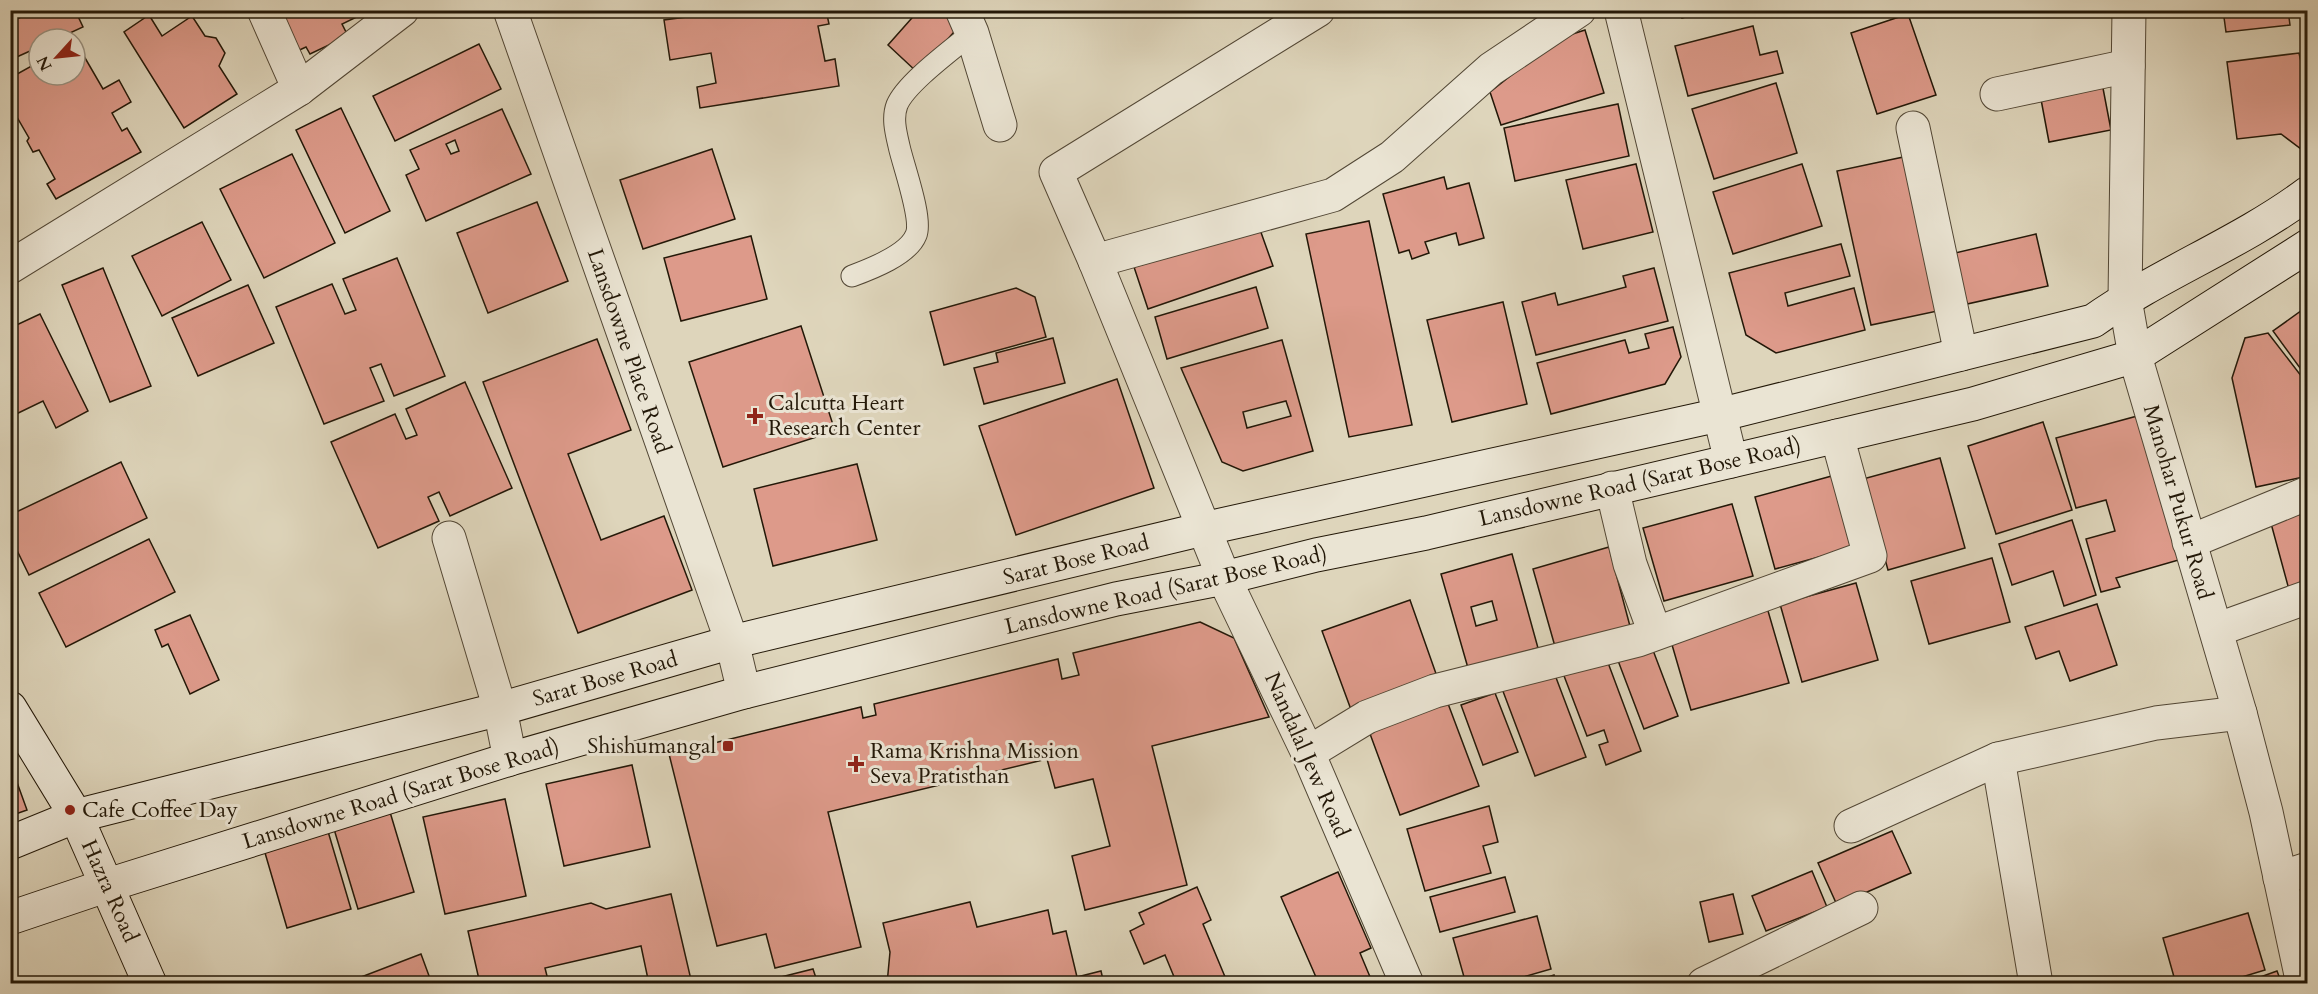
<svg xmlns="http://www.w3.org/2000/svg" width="2318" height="994" viewBox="0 0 2318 994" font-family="Cardo,serif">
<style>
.building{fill:#dd9a8a;stroke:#231808;stroke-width:1.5;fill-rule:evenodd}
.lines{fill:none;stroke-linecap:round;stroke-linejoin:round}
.service-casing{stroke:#524735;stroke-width:23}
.minor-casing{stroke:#524735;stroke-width:35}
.secondary-casing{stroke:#231808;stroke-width:35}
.service{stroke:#eae4d3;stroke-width:21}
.minor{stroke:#eae4d3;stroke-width:33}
.secondary{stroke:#eae4d3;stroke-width:33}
.poi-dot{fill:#8f2418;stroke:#eae4d3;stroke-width:2}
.labels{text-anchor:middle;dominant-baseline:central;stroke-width:6;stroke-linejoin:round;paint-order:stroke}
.street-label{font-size:22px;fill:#231808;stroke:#eae4d3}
.poi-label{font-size:22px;fill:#231808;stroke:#eae4d3;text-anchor:start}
</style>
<rect width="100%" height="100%" fill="#ded5bb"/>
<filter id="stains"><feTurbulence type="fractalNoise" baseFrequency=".00333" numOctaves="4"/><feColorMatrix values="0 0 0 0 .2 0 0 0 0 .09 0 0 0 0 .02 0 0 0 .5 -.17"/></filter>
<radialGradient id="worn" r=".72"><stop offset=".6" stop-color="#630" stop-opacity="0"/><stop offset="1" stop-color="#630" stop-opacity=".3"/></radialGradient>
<!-- building -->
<g class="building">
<path d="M36 10H75L83 27 57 39H39V47L10 60V22Z"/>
<path d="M273 10H371L342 24 348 36 310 54 306 47 293 53Z"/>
<path d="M700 10H826L829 24 818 26 825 61 835 59 839 86 700 108 697 87 716 83 711 53 670 60 664 20 701 15Z"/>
<path d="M919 10H947L961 24 918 73 888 45Z"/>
<path d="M1680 10H1710L1682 18Z"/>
<path d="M2223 10H2288L2290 25 2226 32Z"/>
<path d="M1908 14 1936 95 1877 114 1851 33Z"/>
<path d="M149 15 162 36 192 16 205 36 216 38 225 53 219 66 237 94 184 128 124 32Z"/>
<path d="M1753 26 1760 55 1777 51 1783 73 1688 96 1675 46Z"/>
<path d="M1585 30 1604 93 1501 125 1490 92 1557 39Z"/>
<path d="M479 44 501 89 395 141 373 96Z"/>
<path d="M81 51 103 89 119 80 131 102 112 113 122 131 127 128 141 152 56 199 47 184 55 179 39 150 33 152 27 141 29 138 10 105V78L35 64 39 75H75V54Z"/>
<path d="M2299 53 2308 92V149L2305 152 2281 134 2237 139 2227 62Z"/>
<path d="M1776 83 1797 153 1714 179 1692 109Z"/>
<path d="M2102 83 2111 130 2049 142 2040 94Z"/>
<path d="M1618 104 1629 156 1515 181 1504 128Z"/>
<path d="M341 108 390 211 345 233 296 130Z"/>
<path d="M502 109 531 174 426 221 406 175 419 169 410 150ZM455 140 459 151 451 154 446 144Z"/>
<path d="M712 149 735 219 643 249 620 180Z"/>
<path d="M292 154 335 243 264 278 220 189Z"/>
<path d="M1913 155 1947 309 1871 325 1837 171Z"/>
<path d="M1636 164 1653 232 1583 249 1566 180Z"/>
<path d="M1802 164 1822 226 1733 254 1713 192Z"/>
<path d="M1444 177 1447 189 1469 183 1484 238 1459 245 1456 233 1425 242 1429 253 1412 259 1409 250 1399 253 1383 194Z"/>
<path d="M537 202 568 281 488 313 457 233Z"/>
<path d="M1369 221 1412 425 1349 437 1306 234Z"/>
<path d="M202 222 231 280 162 316 132 256Z"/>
<path d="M1258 224 1273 266 1148 309 1134 267Z"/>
<path d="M2036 234 2048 286 1967 304 1955 253Z"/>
<path d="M751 236 767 299 681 321 664 258Z"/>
<path d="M1841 244 1850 276 1785 293 1788 306 1854 288 1865 330 1776 353 1746 335 1729 273Z"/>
<path d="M397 258 445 376 394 396 381 364 370 368 384 401 324 424 276 307 332 284 345 314 356 310 343 279Z"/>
<path d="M103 268 151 386 110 402 62 285Z"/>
<path d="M1654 268 1668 321 1536 355 1522 302 1555 293 1558 305 1626 287 1623 276Z"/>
<path d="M248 285 274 343 198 376 172 318Z"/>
<path d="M1256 287 1268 328 1167 359 1155 317Z"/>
<path d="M1016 288 1035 297 1046 337 944 365 930 312Z"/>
<path d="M1503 302 1527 404 1452 422 1427 320Z"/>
<path d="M2305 308 2308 311V379L2273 331Z"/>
<path d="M40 314 88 411 56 428 43 401 10 417V328Z"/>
<path d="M801 326 835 431 723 467 689 362Z"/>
<path d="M1673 327 1681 357 1665 384 1551 414 1537 363 1625 340 1629 353 1649 348 1645 334Z"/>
<path d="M2268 333 2302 377 2308 403V476L2256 487 2232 378 2245 338Z"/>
<path d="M1053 338 1065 383 984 404 974 368 998 362 996 353Z"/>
<path d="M597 339 631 430 568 454 601 540 664 516 692 590 578 633 483 382Z"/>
<path d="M1282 340 1313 451 1243 471 1222 462 1181 368ZM1286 401 1291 416 1247 428 1243 412Z"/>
<path d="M1117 379 1154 488 1016 535 979 426Z"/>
<path d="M465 382 512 488 450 516 439 492 428 497 439 521 378 548 331 442 395 414 406 439 417 435 406 409Z"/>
<path d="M2141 415 2182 559 2116 578 2120 587 2101 592 2086 539 2115 531 2106 500 2076 508 2056 438Z"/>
<path d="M2043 422 2072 510 1996 534 1968 446Z"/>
<path d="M1940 458 1965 548 1888 570 1863 479Z"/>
<path d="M121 462 147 518 29 575 10 536V515Z"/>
<path d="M857 464 877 540 773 566 754 489Z"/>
<path d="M1839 474 1859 546 1775 569 1755 497Z"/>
<path d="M1732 504 1753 576 1664 601 1643 528Z"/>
<path d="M2308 506V592L2291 597 2269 516Z"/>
<path d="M2072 520 2096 595 2064 606 2053 571 2012 585 1999 544Z"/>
<path d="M149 539 175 592 66 647 39 593Z"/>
<path d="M1609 547 1631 630 1556 650 1533 569Z"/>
<path d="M1512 554 1538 648 1468 668 1441 574ZM1492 601 1497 620 1476 626 1471 607Z"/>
<path d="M1992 558 2010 622 1929 644 1911 581Z"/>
<path d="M1856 583 1878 660 1802 682 1780 604Z"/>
<path d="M1410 600 1440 685 1353 715 1322 631Z"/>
<path d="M1766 604 1789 683 1691 710 1668 631Z"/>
<path d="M2097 604 2117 665 2070 681 2059 651 2036 659 2025 627Z"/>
<path d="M190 615 219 680 190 694 168 644 162 647 155 630Z"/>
<path d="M1200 622 1234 638 1269 717 1152 746 1187 885 1085 910 1072 856 1110 846 1093 779 1055 788 1047 759 828 812 861 947 775 968 766 934 717 946 669 754 861 707 863 718 876 715 874 704 1058 659 1062 679 1079 675 1073 653Z"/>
<path d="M1651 645 1678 716 1644 729 1617 658Z"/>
<path d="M1604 652 1641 751 1606 765 1599 745 1608 742 1604 730 1587 736 1561 668Z"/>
<path d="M1552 667 1586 757 1535 776 1501 686Z"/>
<path d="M1444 693 1479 786 1400 815 1366 723Z"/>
<path d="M1495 693 1518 752 1483 765 1461 705Z"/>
<path d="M10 763 27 810 10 816Z"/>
<path d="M632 765 650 847 564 866 546 784Z"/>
<path d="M505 799 526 896 445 914 423 817Z"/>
<path d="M1489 806 1498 842 1483 846 1491 873 1425 891 1407 829Z"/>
<path d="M390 812 414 892 358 909 334 829Z"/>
<path d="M327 828 351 909 287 928 263 846Z"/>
<path d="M1892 831 1911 873 1837 905 1818 863Z"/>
<path d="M1812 871 1827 907 1766 931 1752 896Z"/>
<path d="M1338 872 1371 948 1360 953 1373 984H1319L1281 897Z"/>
<path d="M1505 877 1515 912 1440 932 1430 897Z"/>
<path d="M1197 887 1211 920 1203 924 1228 984H1177L1165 955 1144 964 1130 931 1144 924 1139 913Z"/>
<path d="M671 894 692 984H649L641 946 545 968 549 984H480L468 931 591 903 606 909Z"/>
<path d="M1733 894 1743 934 1709 942 1700 902Z"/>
<path d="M970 902 977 927 1048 910 1053 934 1066 931 1077 977 1101 971 1104 984H887L890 952 883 923Z"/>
<path d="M2248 913 2265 970 2219 984H2176L2163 938Z"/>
<path d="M1537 916 1551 969 1499 984H1466L1453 938Z"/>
<path d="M421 954 432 984H343Z"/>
<path d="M813 969 818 984H753Z"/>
<path d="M2277 971 2282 984H2241Z"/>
<path d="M1554 975 1556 984H1528Z"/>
</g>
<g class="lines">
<defs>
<path id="service" d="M852 276C871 269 908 255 916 235 923 219 903 165 899 146 896 133 892 118 897 105 906 83 953 49 972 33"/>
<g id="minor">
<path d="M264 10 299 89"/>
<path d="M510 10 732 642 744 692"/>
<path d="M962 10 972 33 1000 125"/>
<path d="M1318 10 1056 172 1095 261 1224 578 1308 753 1407 984"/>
<path d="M1621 10 1731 461"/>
<path d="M2129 10 2125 299 2135 356 2240 713 2266 812 2303 984"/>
<path d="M1997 94 2128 66"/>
<path d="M1913 128 1961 354"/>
<path d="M1095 261 1333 195 1392 157 1491 69 1579 10"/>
<path d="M10 267 299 89 402 10"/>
<path d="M1612 488 1630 564 1655 633"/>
<path d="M449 538 500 709 510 759"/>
<path d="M2189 542 2308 493"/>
<path d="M2216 630 2308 597"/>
<path d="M1308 753 1367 717 1435 691 1638 640 1870 556 1837 436"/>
<path d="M1998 759 2036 984"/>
<path d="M1851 826 1998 759 2156 723 2240 713"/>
<path d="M2280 878 2308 869"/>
<path d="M1704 984 1861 908"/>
</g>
<g id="secondary">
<path d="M10 708 76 816 150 984"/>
<path d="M10 843 76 816 500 709 732 642 1203 529 1719 415 2093 321C2161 273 2241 243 2308 193"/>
<path d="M10 918 108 885 510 759 744 692 1116 599 1224 578 1316 555 1426 533 1973 404 2135 356 2308 246"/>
</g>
</defs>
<!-- service casing -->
<use href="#service" class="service-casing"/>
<!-- minor casing -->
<use href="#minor" class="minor-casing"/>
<!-- secondary casing -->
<use href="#secondary" class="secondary-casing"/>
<!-- service -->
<use href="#service" class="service"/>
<!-- minor -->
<use href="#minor" class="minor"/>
<!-- secondary -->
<use href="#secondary" class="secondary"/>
</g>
<!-- markers -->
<g class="poi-dot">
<path d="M752 407h6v6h6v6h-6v6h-6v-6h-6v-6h6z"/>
<rect x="722" y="740" width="12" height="12" rx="3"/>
<path d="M853 755h6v6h6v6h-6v6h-6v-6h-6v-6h6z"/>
<circle cx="70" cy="810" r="6"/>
</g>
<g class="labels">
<!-- street labels -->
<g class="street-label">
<text transform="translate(629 351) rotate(71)">Lansdowne Place Road</text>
<text transform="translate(1640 482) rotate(-13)">Lansdowne Road (Sarat Bose Road)</text>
<text transform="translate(2178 502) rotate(74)">Manohar Pukur Road</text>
<text transform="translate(1076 560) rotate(-14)">Sarat Bose Road</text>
<text transform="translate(1166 590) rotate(-13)">Lansdowne Road (Sarat Bose Road)</text>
<text transform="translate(605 679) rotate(-16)">Sarat Bose Road</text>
<text transform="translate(1307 755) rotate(66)">Nandalal Jew Road</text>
<text transform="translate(401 794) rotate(-17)">Lansdowne Road (Sarat Bose Road)</text>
<text transform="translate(110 891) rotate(66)">Hazra Road</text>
</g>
<!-- poi labels -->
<g class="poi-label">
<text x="768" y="403">Calcutta Heart<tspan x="768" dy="25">Research Center</tspan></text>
<text x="716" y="746" text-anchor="end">Shishumangal</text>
<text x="870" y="751">Rama Krishna Mission<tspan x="870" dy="25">Seva Pratisthan</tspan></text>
<text x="82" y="810">Cafe Coffee Day</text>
</g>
</g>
<!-- margin -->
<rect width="2318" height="994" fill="none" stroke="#ded5bb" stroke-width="36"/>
<rect x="12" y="12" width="2294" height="970" fill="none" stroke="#231808" stroke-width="3"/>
<rect x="18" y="18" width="2282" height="958" fill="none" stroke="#231808" stroke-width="1.5"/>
<!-- north arrow -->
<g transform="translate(57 57) rotate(243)"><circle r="28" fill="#eae4d3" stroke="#9a9282" stroke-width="1.5"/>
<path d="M0-4.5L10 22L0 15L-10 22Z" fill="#8f2418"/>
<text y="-9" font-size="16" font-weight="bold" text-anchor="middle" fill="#231808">N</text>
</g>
<rect width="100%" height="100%" filter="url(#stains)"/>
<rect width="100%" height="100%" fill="url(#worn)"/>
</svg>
